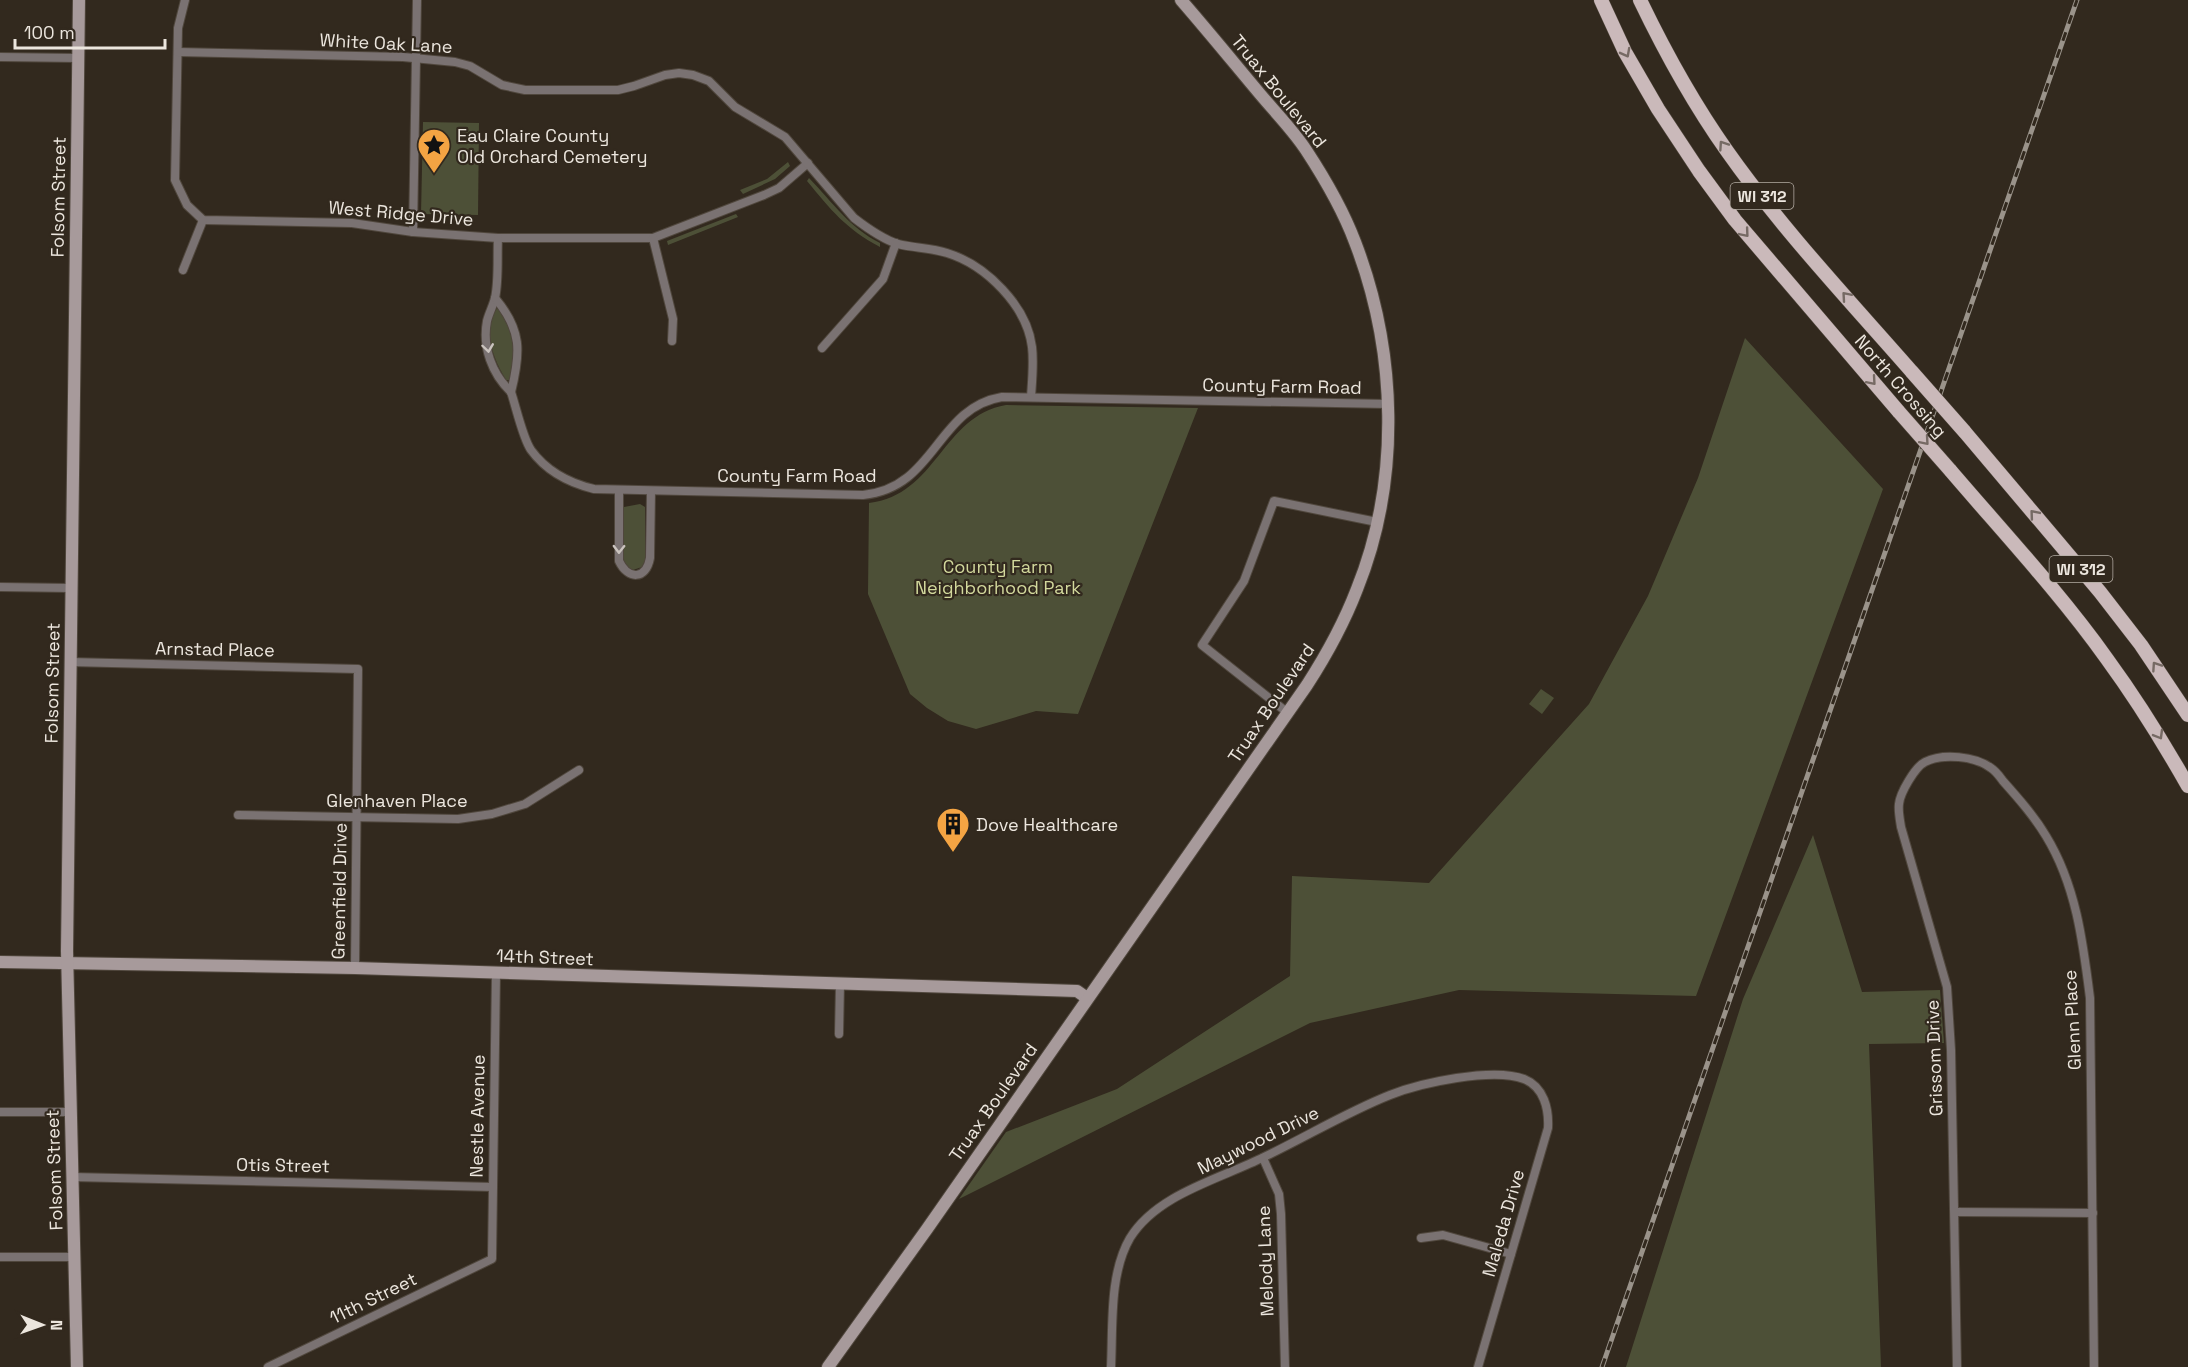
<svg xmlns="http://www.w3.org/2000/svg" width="2188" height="1367" viewBox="0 0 2188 1367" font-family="'Space Grotesk',sans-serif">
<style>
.green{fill:#4d5037}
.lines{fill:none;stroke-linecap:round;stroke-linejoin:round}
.street-casing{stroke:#50473d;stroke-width:10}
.secondary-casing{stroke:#50473d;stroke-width:14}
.primary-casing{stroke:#50473d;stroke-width:15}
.street{stroke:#7a7272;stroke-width:8}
.secondary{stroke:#a79a9b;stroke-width:12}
.primary{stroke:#cab9ba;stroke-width:14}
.rail-casing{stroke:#9a938a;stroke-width:5}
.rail{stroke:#32291e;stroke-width:3;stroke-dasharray:9;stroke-linecap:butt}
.primary-bridge-casing{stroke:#50473d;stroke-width:15;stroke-linecap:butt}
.primary-bridge{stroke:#cab9ba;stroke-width:14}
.oneway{stroke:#766a64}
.oneway2{stroke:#cac3be}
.labels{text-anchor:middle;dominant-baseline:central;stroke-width:4.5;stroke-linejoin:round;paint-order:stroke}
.shield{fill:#32291e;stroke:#b4ada4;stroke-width:1.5}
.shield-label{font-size:16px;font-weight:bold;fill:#ece6de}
.street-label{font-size:18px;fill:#ece6de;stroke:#32291e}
.poi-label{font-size:18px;fill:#ece6de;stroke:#32291e;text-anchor:start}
.park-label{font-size:18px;fill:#d2d89c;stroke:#32291e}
</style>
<rect width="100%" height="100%" fill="#32291e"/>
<!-- green -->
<g class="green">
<path d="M423 122 479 123 478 215 421 214Z"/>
<path d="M788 162 790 166 775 179 743 194 740 190 767 179Z"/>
<path d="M809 178C833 203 850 228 880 243V247C846 229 831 210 807 181Z"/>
<path d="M736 214 738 217 668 245 667 241Z"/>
<path d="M497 308 500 309C512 332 520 354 509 380H506C493 358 482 332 497 308Z"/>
<path d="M1745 338 1883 489 1696 996 1459 990 1310 1023 959 1199 1006 1132 1117 1089 1290 976 1292 876 1429 883 1589 704 1648 596 1698 478Z"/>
<path d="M1006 405 1198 408 1078 714 1036 711 976 729 948 721 927 708 910 694 868 594 869 503C937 495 942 416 1006 405Z"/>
<path d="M640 504 645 507V561L642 567 633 570 626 567 624 561V507Z"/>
<path d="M1541 689 1554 698 1542 714 1529 704Z"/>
<path d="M1813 835 1862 992 1940 990 1944 1043 1869 1044 1881 1367H1626L1743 999Z"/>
</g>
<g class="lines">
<defs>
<g id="street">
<path d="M185 0 178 28 175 180 187 205 203 220 352 223 413 232 498 238H653L764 195 779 188 808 163"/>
<path d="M178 52 403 57 455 62 470 66 502 85 525 90H618L634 86 665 75 679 73 693 75 709 81 735 107 785 137 854 218C867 228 882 239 898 244 914 248 931 248 947 253 986 265 1027 306 1032 347 1034 363 1032 381 1031 397"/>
<path d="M0 57 78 58"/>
<path d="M413 232 417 0"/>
<path d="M498 238C497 257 499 280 495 298 493 306 489 313 487 321 482 347 492 374 511 392 516 407 523 439 531 450 547 472 569 483 594 489L863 495C936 488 936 408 1002 397L1388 404"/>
<path d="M653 238 673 319 672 341"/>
<path d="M183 270 203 220"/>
<path d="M495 298C522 330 521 352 511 392"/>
<path d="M822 348 883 279 896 243"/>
<path d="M619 490V561C628 580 646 580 650 558L651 491"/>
<path d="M0 587 71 588"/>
<path d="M70 662 358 669 355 968"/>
<path d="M1288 713 1202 645 1244 581 1274 501 1377 522"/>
<path d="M238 815 458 819 492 814 525 804 579 770"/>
<path d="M839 1034 840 983"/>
<path d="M0 1112H70"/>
<path d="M1263 1158 1279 1194 1281 1214 1285 1367"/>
<path d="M72 1177 493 1187"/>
<path d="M1955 1212 2093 1213"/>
<path d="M1421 1238 1443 1235 1511 1254"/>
<path d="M0 1257H74"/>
<path d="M268 1367 492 1259 496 973"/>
<path d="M1111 1367C1113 1326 1109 1274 1130 1238 1157 1194 1220 1179 1264 1157 1306 1137 1347 1112 1390 1095 1420 1083 1493 1067 1524 1079 1544 1087 1549 1109 1548 1128L1478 1367"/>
<path d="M1957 1367 1951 1050 1947 987 1901 827C1900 820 1898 811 1899 804 1900 793 1915 767 1925 762 1943 753 1975 756 1991 768 1996 771 2000 777 2003 781 2019 799 2034 816 2046 836 2076 885 2083 942 2090 998L2094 1367"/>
</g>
<g id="secondary">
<path d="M0 962 355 968 1077 991 1087 998"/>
<path d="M77 1367 67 951 79 0"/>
<path d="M828 1367 927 1229 1307 685C1327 654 1344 623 1357 589 1401 480 1397 351 1355 242 1343 210 1325 179 1306 150 1293 130 1275 112 1260 94 1234 63 1208 31 1181 0"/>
</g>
<g id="primary">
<path d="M1601 0 1625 52 1658 109 1699 171 1735 220 1899 412"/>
<path d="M1640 0C1665 52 1693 103 1727 151 1782 229 1849 300 1912 372"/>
<path d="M1964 431 2100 592 2141 645 2188 715"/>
<path d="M1950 470C2003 532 2060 593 2107 659 2137 700 2163 742 2188 786"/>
</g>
</defs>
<!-- street casing -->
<use href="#street" class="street-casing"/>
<!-- secondary casing -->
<use href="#secondary" class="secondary-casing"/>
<!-- primary casing -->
<use href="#primary" class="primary-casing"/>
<!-- street -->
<use href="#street" class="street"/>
<!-- secondary -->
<use href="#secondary" class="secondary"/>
<!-- primary -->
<use href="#primary" class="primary"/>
<defs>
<path id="rail" d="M1602 1367 2077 0"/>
</defs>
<!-- rail casing -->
<use href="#rail" class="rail-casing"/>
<!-- rail -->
<use href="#rail" class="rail"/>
<defs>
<g id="primary-bridge">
<path d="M1912 372 1964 431"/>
<path d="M1899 412 1950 470"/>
</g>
</defs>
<!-- primary-bridge casing -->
<use href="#primary-bridge" class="primary-bridge-casing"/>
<!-- primary-bridge -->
<use href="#primary-bridge" class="primary-bridge"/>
</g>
<!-- one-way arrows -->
<defs><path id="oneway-chevron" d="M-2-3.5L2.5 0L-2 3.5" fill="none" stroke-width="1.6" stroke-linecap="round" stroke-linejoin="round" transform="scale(1.5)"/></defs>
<g class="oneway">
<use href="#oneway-chevron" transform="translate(1626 53) rotate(62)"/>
<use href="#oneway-chevron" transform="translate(1723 145) rotate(-124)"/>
<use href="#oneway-chevron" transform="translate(1745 233) rotate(50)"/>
<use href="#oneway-chevron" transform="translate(1846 296) rotate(-131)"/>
<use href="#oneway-chevron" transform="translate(1872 381) rotate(49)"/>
<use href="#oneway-chevron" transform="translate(1925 441) rotate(49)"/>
<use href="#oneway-chevron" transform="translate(2034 514) rotate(-130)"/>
<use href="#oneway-chevron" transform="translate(2156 666) rotate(-124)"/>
<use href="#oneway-chevron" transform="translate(2159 735) rotate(60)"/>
</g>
<g class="oneway2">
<use href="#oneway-chevron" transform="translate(488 348) rotate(82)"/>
<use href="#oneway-chevron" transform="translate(619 549) rotate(91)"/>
</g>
<!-- icons -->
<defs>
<symbol id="sight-pin" viewBox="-11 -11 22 30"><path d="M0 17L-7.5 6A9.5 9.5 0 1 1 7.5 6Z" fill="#f4a443" stroke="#32291e"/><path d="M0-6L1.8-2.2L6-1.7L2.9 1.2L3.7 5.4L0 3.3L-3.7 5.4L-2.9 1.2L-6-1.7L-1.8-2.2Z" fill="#111"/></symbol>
<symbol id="building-pin" viewBox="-11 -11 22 30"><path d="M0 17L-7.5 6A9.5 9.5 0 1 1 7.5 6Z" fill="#f4a443" stroke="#32291e"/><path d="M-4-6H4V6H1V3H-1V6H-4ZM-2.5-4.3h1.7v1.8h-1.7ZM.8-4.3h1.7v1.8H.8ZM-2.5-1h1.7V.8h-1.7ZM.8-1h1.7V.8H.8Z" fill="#111"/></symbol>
</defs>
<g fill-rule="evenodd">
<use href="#sight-pin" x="415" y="126" width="38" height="52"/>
<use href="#building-pin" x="934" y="805" width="38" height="52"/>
</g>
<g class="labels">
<!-- shield labels -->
<g class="shield">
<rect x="1730.5" y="183" width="63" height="26" rx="4.5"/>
<rect x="2049.5" y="556" width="63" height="26" rx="4.5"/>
</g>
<g class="shield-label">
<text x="1762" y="196">WI 312</text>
<text x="2081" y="569">WI 312</text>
</g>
<!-- street labels -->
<g class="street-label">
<text transform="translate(386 43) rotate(3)">White Oak Lane</text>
<text transform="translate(1279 91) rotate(51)">Truax Boulevard</text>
<text transform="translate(58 197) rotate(-89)">Folsom Street</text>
<text transform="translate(401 213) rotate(5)">West Ridge Drive</text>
<text transform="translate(1282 386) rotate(1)">County Farm Road</text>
<text transform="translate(1901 386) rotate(49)">North Crossing</text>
<text x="797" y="475">County Farm Road</text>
<text transform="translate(215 649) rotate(1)">Arnstad Place</text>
<text transform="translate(52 683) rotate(-89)">Folsom Street</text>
<text transform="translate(1271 703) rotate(-56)">Truax Boulevard</text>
<text x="397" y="800">Glenhaven Place</text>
<text transform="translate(339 891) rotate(-89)">Greenfield Drive</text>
<text transform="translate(545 957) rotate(2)">14th Street</text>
<text transform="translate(2072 1020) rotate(-93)">Glenn Place</text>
<text transform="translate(1934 1058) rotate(-92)">Grissom Drive</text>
<text transform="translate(993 1102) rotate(-55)">Truax Boulevard</text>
<text transform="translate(477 1116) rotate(-89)">Nestle Avenue</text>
<text transform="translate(1258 1140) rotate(-26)">Maywood Drive</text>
<text transform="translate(283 1165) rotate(1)">Otis Street</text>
<text transform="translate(54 1170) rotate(-92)">Folsom Street</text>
<text transform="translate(1503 1223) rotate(-74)">Maleda Drive</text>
<text transform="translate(1265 1261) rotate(-92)">Melody Lane</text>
<text transform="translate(373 1298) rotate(-26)">11th Street</text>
</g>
<!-- poi labels -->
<g class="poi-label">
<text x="457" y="135">Eau Claire County<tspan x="457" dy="21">Old Orchard Cemetery</tspan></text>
<text x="976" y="824">Dove Healthcare</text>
</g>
<!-- park labels -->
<g class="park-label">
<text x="998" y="566">County Farm<tspan x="998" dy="21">Neighborhood Park</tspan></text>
</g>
</g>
<!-- north arrow -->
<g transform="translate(42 1325) rotate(91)" stroke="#32291e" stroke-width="4.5" paint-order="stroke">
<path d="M0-4.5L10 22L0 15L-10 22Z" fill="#ece6de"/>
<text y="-9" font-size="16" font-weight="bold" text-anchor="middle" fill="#ece6de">N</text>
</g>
<!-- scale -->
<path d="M15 39v9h150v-9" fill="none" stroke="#ece6de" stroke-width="3"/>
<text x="24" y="39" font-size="18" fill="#ece6de" stroke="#32291e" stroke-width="4.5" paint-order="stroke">100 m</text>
</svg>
